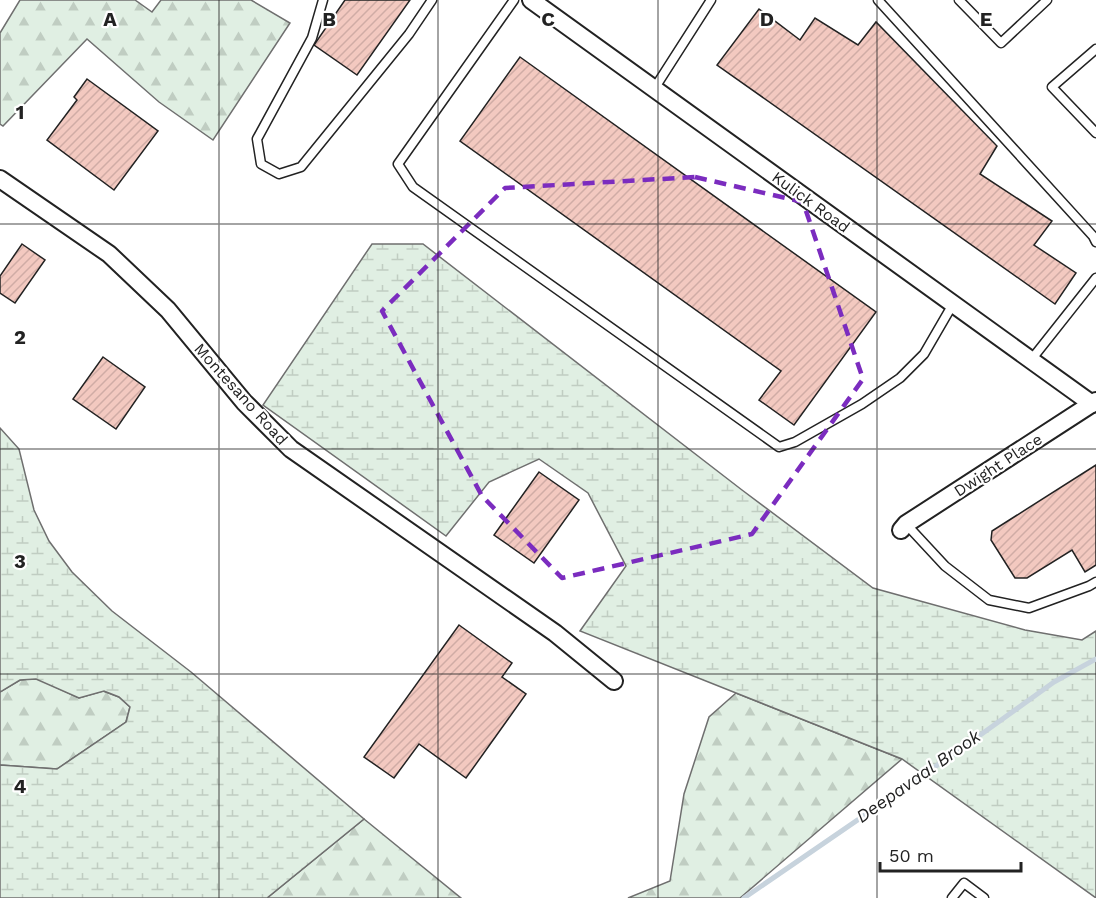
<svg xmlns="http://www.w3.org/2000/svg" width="1096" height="898" viewBox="0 0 1096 898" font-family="'Work Sans',sans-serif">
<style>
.forest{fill:url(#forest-firs);stroke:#6f6f6f;stroke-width:1.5}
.wetland{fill:url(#wetland-marsh);stroke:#6f6f6f;stroke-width:1.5}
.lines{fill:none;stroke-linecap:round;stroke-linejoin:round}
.stream{stroke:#c7d3dd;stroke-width:5}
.building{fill:url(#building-hatch);stroke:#222;stroke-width:1.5}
.service-casing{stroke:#222;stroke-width:11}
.minor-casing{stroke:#222;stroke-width:20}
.service{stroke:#fff;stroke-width:8}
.minor{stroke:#fff;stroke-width:16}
.marked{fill:none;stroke:#7b2cbf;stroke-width:4.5;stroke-dasharray:12 8;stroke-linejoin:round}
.grid{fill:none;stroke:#222;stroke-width:1.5;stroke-opacity:0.55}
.labels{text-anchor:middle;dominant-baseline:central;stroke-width:4.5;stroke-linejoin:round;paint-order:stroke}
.street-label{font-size:16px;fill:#222;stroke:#fff}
.water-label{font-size:18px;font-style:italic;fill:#222;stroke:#fff}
.grid-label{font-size:20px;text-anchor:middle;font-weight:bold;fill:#222;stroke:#fff;stroke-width:4.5;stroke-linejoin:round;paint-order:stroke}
</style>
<defs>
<pattern id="forest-firs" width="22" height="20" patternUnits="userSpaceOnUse" patternTransform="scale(1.5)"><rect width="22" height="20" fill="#e0efe3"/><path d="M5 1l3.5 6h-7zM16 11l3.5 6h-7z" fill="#c0cdc2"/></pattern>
<pattern id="wetland-marsh" width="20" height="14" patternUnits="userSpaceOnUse" patternTransform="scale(1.5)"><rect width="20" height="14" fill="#e0efe3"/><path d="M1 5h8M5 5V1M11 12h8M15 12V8" fill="none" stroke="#c0cdc2"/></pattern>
<pattern id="building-hatch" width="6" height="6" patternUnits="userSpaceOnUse" patternTransform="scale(1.5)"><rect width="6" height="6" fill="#f3c9c0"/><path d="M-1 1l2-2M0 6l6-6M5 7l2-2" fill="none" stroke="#d0aca5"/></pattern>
</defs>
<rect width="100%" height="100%" fill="#fff"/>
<!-- forest -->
<g class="forest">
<path d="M20 0H135L152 12 161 0H251L290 23 213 140 159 102 87 39 3 126 0 124V33Z"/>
<path d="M36 678 79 698 103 691 119 697 130 707 126 722 57 769 0 765V692L20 680Z"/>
<path d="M736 693 902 759 740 898H628L670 881 684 794 709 717Z"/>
<path d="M364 819 461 898H267Z"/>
</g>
<!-- wetland -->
<g class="wetland">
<path d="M372 244H423L742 490 873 588 1025 630 1082 640 1096 631V898L902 759 580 631 626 566 588 493 539 459 489 482 446 536 263 405Z"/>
<path d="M0 428 19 449 34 510 49 541 72 572 112 611 191 672 364 819 267 898H0V765L57 769 126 722 130 707 119 697 104 691 79 698 36 679 20 680 0 692Z"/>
</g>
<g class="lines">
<!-- stream -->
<path class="stream" d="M744 898 958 751 1054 682 1096 659"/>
</g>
<!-- building -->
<g class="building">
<path d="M345 0H410L357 75 314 45Z"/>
<path d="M759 9 800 40 815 18 858 45 876 22 997 146 980 174 1052 221 1034 245 1076 273 1055 304 717 65Z"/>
<path d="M520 57 876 312 794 425 759 400 781 371 460 141Z"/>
<path d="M87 79 158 131 114 190 47 140 77 100 74 97Z"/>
<path d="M22 244 45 260 15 303 0 293V276Z"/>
<path d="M103 357 145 387 116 429 73 399Z"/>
<path d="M1096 465V565L1085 572 1072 550 1027 578H1015L991 540 992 531Z"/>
<path d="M539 472 579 500 534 563 494 535Z"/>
<path d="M459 625 512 663 502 677 526 694 466 778 419 744 394 778 364 757Z"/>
</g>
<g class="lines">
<defs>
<g id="service">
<path d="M323 0 312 38 257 139 261 164 279 174 301 167 409 34 432 0"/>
<path d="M514 0 398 164 413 187 779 447 795 442 862 404 900 378 924 354 953 304"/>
<path d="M878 0 1093 236 1096 242"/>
<path d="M959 0 1001 43 1047 0"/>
<path d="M1096 49 1052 87 1096 133"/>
<path d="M654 89 711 0"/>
<path d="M1031 360 1096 278"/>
<path d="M906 524 945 566 989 600 1029 608 1089 586 1096 582"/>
<path d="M952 898 964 883 984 898"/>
</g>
<g id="minor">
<path d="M531 0 1092 404"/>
<path d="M0 179 109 254 168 310 244 402 291 449 555 633 614 681"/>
<path d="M901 530 906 524 1096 401"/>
</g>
</defs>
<!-- service casing -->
<use href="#service" class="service-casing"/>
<!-- minor casing -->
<use href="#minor" class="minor-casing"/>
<!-- service -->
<use href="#service" class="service"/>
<!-- minor -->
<use href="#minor" class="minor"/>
</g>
<!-- marked area -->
<path class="marked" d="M695 177 803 202 863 379 752 534 562 578 482 496 382 311 505 188Z"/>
<!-- grid -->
<path class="grid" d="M219 0V898M438 0V898M658 0V898M877 0V898M0 224H1096M0 449H1096M0 674H1096"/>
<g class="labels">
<!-- street labels -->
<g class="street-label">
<text transform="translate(811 202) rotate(36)">Kulick Road</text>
<text transform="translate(241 394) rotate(48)">Montesano Road</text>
<text transform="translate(998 465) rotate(-33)">Dwight Place</text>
</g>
<!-- water labels -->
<g class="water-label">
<text transform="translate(918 776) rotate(-35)">Deepavaal Brook</text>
</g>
</g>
<g class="grid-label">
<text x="110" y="26">A</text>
<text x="329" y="26">B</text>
<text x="548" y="26">C</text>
<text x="767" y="26">D</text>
<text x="986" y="26">E</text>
<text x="20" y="119">1</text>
<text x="20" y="344">2</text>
<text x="20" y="568">3</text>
<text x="20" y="793">4</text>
</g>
<!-- scale -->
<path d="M880 862v9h141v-9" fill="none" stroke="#222222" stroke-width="3"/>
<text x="889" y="862" font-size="18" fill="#222222" stroke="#ffffff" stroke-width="4.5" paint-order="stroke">50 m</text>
</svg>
